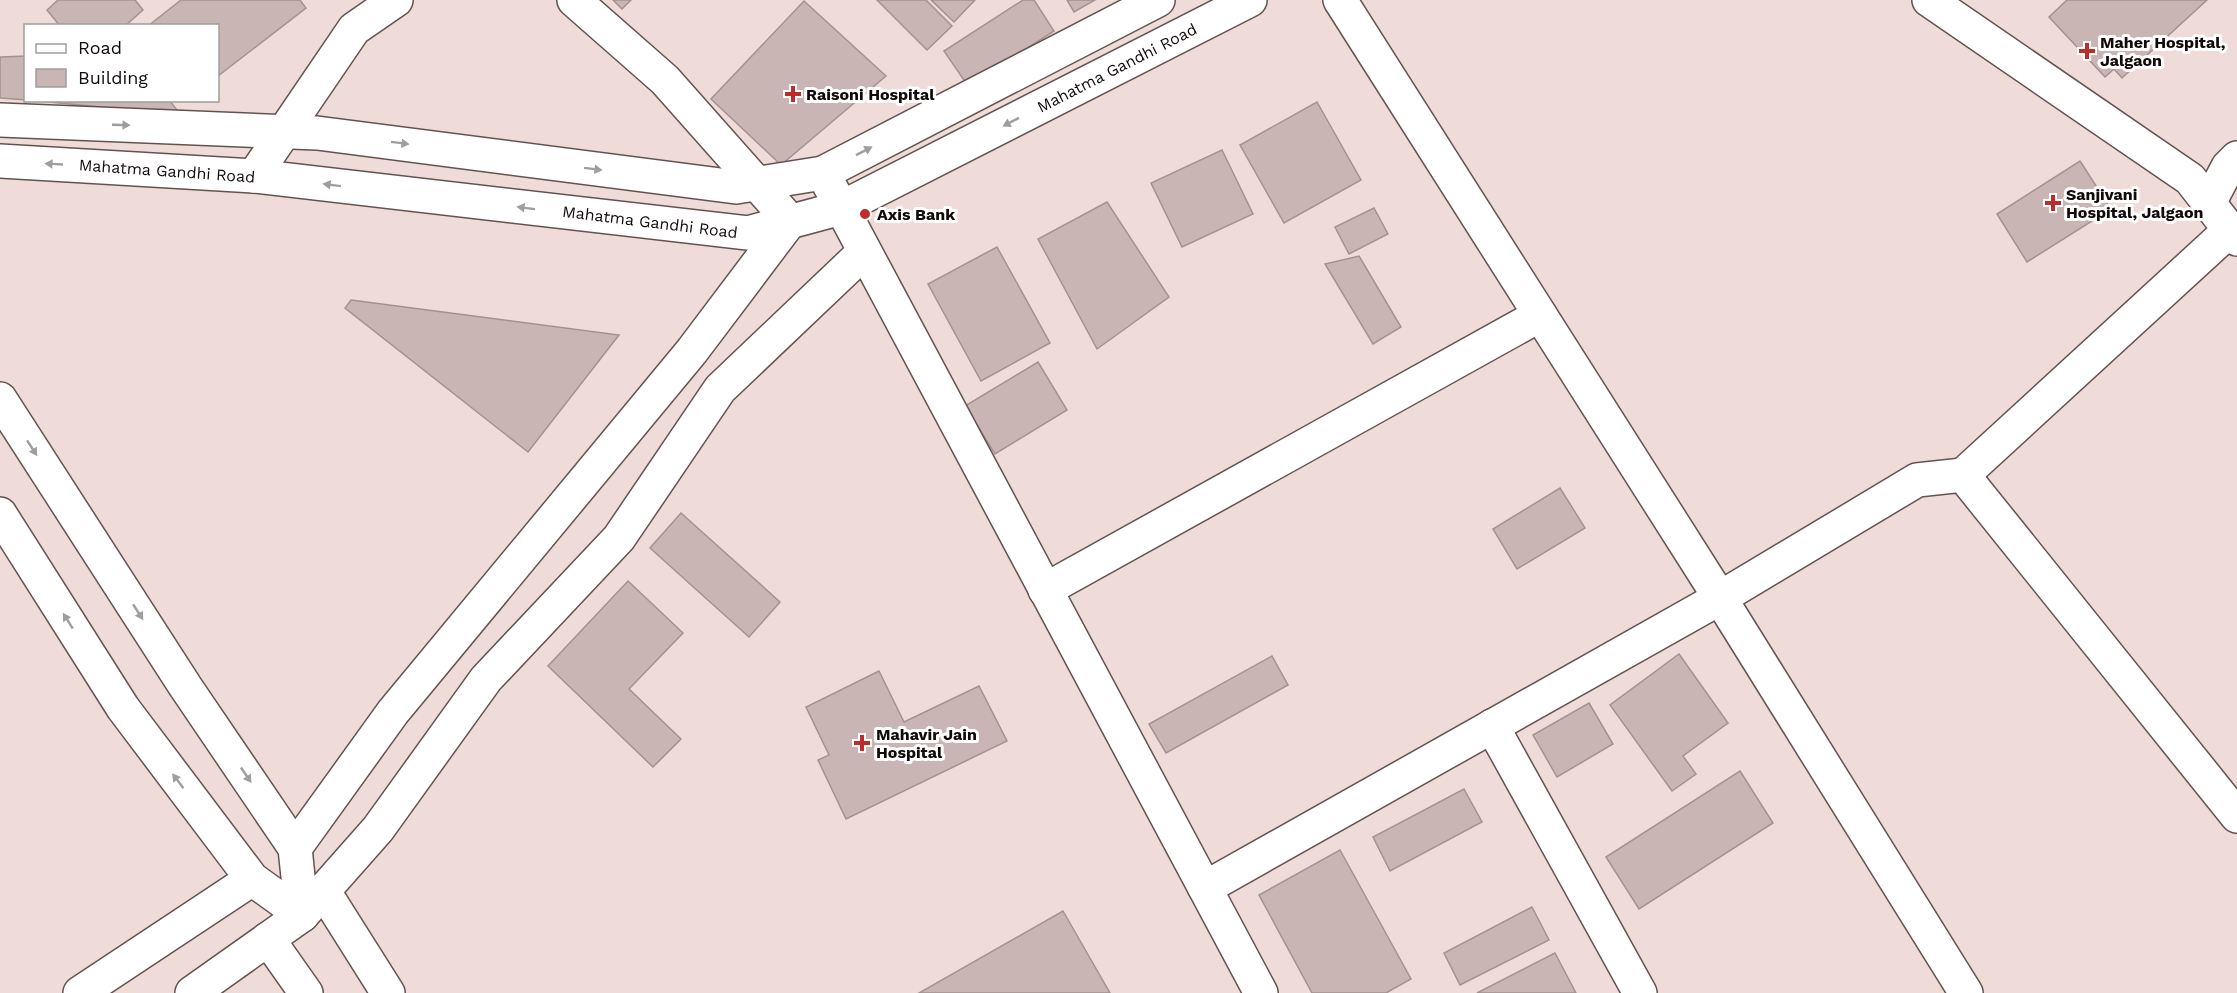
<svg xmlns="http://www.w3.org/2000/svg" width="2237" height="993" viewBox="0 0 2237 993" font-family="'Work Sans',sans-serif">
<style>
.building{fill:#c9b5b3;stroke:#a5928f;stroke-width:1.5}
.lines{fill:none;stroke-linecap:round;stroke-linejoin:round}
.street-casing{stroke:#635350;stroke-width:36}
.secondary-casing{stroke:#635350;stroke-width:36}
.primary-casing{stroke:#635350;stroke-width:36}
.street{stroke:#fff;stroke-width:33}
.secondary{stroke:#fff;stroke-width:33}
.primary{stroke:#fff;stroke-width:33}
.oneway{fill:#a09d9d}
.poi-dot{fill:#bb2c2a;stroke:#fff;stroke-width:2}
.labels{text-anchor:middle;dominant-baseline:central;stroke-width:6;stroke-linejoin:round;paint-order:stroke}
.poi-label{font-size:16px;font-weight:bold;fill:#110a09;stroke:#fff;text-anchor:start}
.street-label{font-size:16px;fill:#110a09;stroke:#fff}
</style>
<rect width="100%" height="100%" fill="#efdbd8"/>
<!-- building -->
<g class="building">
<path d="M58 0H135L143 10 125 26H60L47 10Z"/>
<path d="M181 0H300L306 8 218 76V26H148Z"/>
<path d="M613 0H631L622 9Z"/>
<path d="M877 0H926L952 26 927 50Z"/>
<path d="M931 0H975L954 22Z"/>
<path d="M1023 0H1034L1054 31 968 86 944 51Z"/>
<path d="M1067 0H1095L1074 12Z"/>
<path d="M2067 0H2207L2122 78 2114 69 2105 77 2049 17Z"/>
<path d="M804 1 886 76 781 165 711 99Z"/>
<path d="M26 56V100L0 98V57Z"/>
<path d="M29 100H169L181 115Z"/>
<path d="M1317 102 1361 180 1284 223 1240 145Z"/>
<path d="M1222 150 1253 214 1182 247 1151 183Z"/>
<path d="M2080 161 2111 209 2027 262 1997 214Z"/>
<path d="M1107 202 1169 297 1097 349 1038 239Z"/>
<path d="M1374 208 1388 234 1349 254 1335 227Z"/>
<path d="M997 247 1050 343 981 381 928 284Z"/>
<path d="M1359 256 1401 327 1373 344 1325 264Z"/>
<path d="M351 300 619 335 528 452 345 308Z"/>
<path d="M1038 362 1067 410 995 454 965 406Z"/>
<path d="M1560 488 1585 528 1517 569 1493 529Z"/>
<path d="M681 513 780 602 749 637 650 548Z"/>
<path d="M628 581 683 633 629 689 681 739 653 767 548 666Z"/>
<path d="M1679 654 1728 723 1683 756 1696 774 1672 791 1610 705Z"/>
<path d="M1272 656 1288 685 1166 753 1149 724Z"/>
<path d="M879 671 904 722 979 686 1007 741 846 819 818 760 829 755 806 707Z"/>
<path d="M1589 703 1613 744 1557 777 1533 735Z"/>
<path d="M1740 771 1773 823 1639 909 1606 857Z"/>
<path d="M1464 789 1482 822 1390 871 1373 837Z"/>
<path d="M1340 850 1411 979 1386 993H1312L1259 895Z"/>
<path d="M1532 907 1549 940 1460 985 1444 953Z"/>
<path d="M1063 911 1110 993H919Z"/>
<path d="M1555 953 1576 993H1477Z"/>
</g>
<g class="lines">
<defs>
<g id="street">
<path d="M1340 0 1720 598 1966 993"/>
<path d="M2209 203 2228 167 2237 158"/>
<path d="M0 399 185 686 295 848 302 915"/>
<path d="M1963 475 2230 230"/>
<path d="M0 514 123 708 252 879 302 915"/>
<path d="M1045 590 1540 315"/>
<path d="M1492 726 1640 993"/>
<path d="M295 848 393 712 692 351 790 221 665 80 574 0"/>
<path d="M1205 888 1720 598 1917 480 1963 475 2237 816"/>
<path d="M323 890 388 993"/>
<path d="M268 939 306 993"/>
<path d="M80 993 252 879"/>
<path d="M192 993 302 915 378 829 486 679 619 538 720 389 864 252"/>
</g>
<g id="secondary">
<path d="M1929 0 2190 179 2237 239"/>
<path d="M823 173 1261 993"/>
<path d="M254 176 354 29 396 0"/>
</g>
<g id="primary">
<path d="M0 120 317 133 736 187 823 173 1158 0"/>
<path d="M0 161 254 176 748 233 841 208 1250 0"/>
</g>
</defs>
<!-- street casing -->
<use href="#street" class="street-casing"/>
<!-- secondary casing -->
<use href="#secondary" class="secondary-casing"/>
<!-- primary casing -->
<use href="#primary" class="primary-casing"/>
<!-- street -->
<use href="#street" class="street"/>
<!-- secondary -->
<use href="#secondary" class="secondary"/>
<!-- primary -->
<use href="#primary" class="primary"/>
</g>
<!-- one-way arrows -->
<defs><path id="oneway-solid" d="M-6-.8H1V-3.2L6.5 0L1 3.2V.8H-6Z" transform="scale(1.5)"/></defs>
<g class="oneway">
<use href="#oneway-solid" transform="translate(1011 122) rotate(153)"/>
<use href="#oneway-solid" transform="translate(121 125) rotate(2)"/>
<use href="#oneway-solid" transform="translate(400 143) rotate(7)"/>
<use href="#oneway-solid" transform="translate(864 151) rotate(-27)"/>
<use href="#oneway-solid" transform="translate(54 164) rotate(-177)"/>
<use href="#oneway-solid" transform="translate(593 169) rotate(7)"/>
<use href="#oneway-solid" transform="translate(332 185) rotate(-173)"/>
<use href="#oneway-solid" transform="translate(526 208) rotate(-173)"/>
<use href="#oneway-solid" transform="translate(32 448) rotate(57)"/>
<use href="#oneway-solid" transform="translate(138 612) rotate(57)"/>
<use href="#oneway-solid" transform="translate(68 621) rotate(-122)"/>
<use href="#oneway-solid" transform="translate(246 775) rotate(56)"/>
<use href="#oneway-solid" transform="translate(178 781) rotate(-127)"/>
</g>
<!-- markers -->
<g class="poi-dot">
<path d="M2084 42h6v6h6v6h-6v6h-6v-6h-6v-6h6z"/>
<path d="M790 85h6v6h6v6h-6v6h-6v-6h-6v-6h6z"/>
<path d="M2050 194h6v6h6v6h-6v6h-6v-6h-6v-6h6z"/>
<circle cx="865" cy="214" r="6"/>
<path d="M859 734h6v6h6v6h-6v6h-6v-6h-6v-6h6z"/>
</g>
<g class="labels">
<!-- poi labels -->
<g class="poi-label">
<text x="2100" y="42">Maher Hospital,<tspan x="2100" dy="18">Jalgaon</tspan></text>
<text x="806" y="94">Raisoni Hospital</text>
<text x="2066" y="194">Sanjivani<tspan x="2066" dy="18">Hospital, Jalgaon</tspan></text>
<text x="877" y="214">Axis Bank</text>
<text x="876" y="734">Mahavir Jain<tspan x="876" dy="18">Hospital</tspan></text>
</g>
<!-- street labels -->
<g class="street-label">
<text transform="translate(1117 68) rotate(-27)">Mahatma Gandhi Road</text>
<text transform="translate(167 171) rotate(4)">Mahatma Gandhi Road</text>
<text transform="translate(650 222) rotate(7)">Mahatma Gandhi Road</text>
</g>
</g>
<!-- legend -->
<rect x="24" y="24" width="195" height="78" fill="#ffffff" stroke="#a09d9d" stroke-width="1.5"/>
<rect x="36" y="44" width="30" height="9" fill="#ffffff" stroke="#a09d9d" stroke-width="1.5"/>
<text x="78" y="54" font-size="18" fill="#110a09">Road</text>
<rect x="36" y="69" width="30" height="18" fill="#c9b5b3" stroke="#a09d9d" stroke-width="1.5"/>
<text x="78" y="84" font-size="18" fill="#110a09">Building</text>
</svg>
